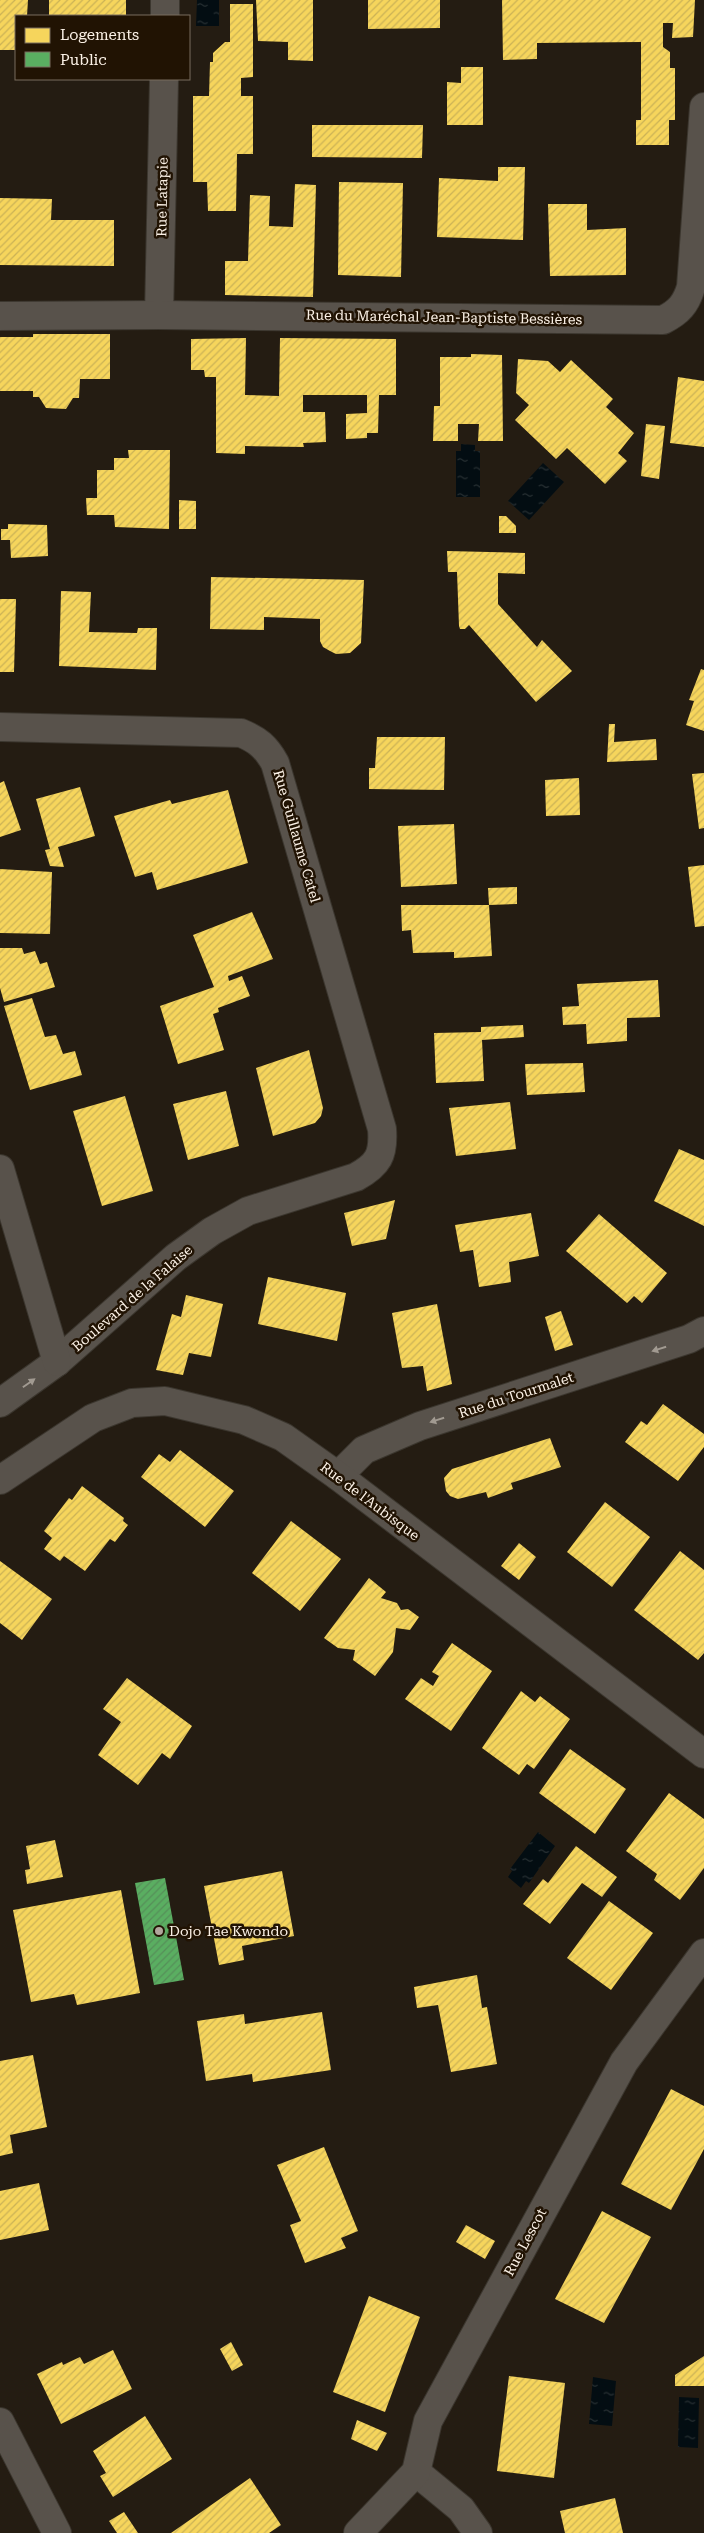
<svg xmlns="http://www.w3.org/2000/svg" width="704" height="2533" viewBox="0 0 704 2533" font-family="'Roboto Serif',serif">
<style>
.water{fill:url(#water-ripples)}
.homes{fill:url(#homes-hatch)}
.public{fill:url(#public-hatch)}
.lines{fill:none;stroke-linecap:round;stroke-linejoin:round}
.minor-casing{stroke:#3b362e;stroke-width:30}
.minor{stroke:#58524b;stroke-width:28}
.oneway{fill:#a19a91}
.poi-dot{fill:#b0a69c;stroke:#211303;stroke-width:2}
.labels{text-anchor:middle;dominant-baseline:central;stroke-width:5;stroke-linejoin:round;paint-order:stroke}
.street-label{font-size:14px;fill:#fbf1e6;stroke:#211303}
.poi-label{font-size:14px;fill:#fbf1e6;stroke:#211303;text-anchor:start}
</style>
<defs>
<pattern id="water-ripples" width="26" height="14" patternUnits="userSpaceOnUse" patternTransform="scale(1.25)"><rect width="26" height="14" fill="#030d12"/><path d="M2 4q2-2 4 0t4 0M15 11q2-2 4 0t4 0" fill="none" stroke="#293134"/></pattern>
<pattern id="homes-hatch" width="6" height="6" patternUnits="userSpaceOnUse" patternTransform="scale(1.25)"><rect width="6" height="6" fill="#f6d55c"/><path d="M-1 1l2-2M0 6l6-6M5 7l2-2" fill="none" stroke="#cbb256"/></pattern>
<pattern id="public-hatch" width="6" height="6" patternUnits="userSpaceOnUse" patternTransform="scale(1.25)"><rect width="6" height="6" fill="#5aae61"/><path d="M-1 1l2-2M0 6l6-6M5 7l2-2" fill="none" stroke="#568f59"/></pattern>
</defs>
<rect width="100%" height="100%" fill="#241c12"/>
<!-- water -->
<g class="water">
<path d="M197 0H219V26H196Z"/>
<path d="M461 444 475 445V451H480V497H456V451H461Z"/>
<path d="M543 463 564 482 529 520 508 501Z"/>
<path d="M538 1832 555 1846 529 1883 526 1881 521 1888 508 1877 512 1871 510 1869Z"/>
<path d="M593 2377 616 2381 612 2426 589 2424Z"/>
<path d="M679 2397 699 2398 698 2448 678 2447Z"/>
</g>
<!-- homes -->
<g class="homes">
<path d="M0 0H28L27 16H16V50H0Z"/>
<rect x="49" y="0" width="77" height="16"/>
<path d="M256 0H313V61L288 60V42L258 41Z"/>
<path d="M368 0H440V28L368 29Z"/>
<path d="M502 0H695L693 37 672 38 673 23H663V47L670 52V68H675V120H669V145H636V120H641V42L537 43V59L503 60Z"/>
<path d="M230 4H253V77L241 78V96H253V154H237L236 211H208L207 182H193V96H209L210 62H213V53L225 42H230Z"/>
<path d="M461 67H483V125H447V82L461 83Z"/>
<path d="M312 125H423L422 158 312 157Z"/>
<path d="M498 167H525L523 240 437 237 439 178 498 181Z"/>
<path d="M339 182 403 183 401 277 338 275Z"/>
<path d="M295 184 316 185 313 297 225 295V261H248L250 195 270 196 269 226 293 227Z"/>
<path d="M0 198 52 199 51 220H114V266L0 265Z"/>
<path d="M548 204H587V230L626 228V275L550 276Z"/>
<path d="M33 334H110V379H80L79 398H73L66 409 46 408 39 397H33V391H0V337H33Z"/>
<path d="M246 338 245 395 279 396 280 338 396 339V395H379L378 433H367V438L346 439V414L367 413V395H303V412H325L326 442 303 443 304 447 245 446V454L216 453V377H205L204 370H191V339Z"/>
<path d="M471 354 502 355 503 441H478L479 424H458V441H433L434 406H440V357H471Z"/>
<path d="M518 359 548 361 560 372 571 360 613 399 606 407 634 433 618 453 627 461 605 484 567 448 556 459 515 420 529 405 516 393Z"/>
<path d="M678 377 704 381V447L670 443Z"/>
<path d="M646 424 665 426 659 479 641 476Z"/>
<path d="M128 450H170L169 529 115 527 114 515H87L86 498H97V470H114V458H129Z"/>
<path d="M179 500 196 501V529H179Z"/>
<path d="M499 516H506L516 526V533H499Z"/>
<path d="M8 524 47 525 48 556 11 558 10 540H1V529H8Z"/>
<path d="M447 551 525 553V574L498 573V604L537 647 542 640 572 671 536 702 469 625 465 629H460L459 626 457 572H448Z"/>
<path d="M211 577 364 580 361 643 350 653 336 654 330 651 323 647 320 641V619L264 617V630L210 629Z"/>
<path d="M61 591 91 592 89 632 137 633 138 628H157L156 670 59 666Z"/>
<path d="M0 599H16L14 672H0Z"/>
<path d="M701 669 704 670V731L686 725 694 701 689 700Z"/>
<path d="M609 724H615L614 742 656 739 657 760 607 762Z"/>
<path d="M377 737H445L444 790 369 789V768H375Z"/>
<path d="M704 773V828L699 829 692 774Z"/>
<path d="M579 778 580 815 546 816 545 780Z"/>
<path d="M4 781 21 830 0 837V783Z"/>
<path d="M80 787 95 836 58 847 64 867 50 866 45 850 50 849 36 799Z"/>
<path d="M228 790 248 863 157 890 152 872 135 877 114 816 170 800 172 804Z"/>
<path d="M454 824 457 884 401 887 398 826Z"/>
<path d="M704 865V926L695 927 688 867Z"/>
<path d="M0 869 52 872 50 934 0 933Z"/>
<path d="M517 887V904L489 905 492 956 454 958V952L413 953 411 930 402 931 401 905H489L488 888Z"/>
<path d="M252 912 273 959 228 976 229 981 242 976 250 996 218 1008 219 1012 213 1014 224 1050 178 1064 160 1006 214 987 193 935Z"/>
<path d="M0 948H22L24 954 35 951 40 964 47 962 55 987 4 1002 0 988Z"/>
<path d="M658 980 660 1017 627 1018V1041L587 1044 586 1024 563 1025 562 1007 579 1006 577 984Z"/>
<path d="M32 998 45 1037 56 1035 63 1054 75 1051 82 1075 30 1090 4 1006Z"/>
<path d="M523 1025 524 1037 482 1040 484 1081 436 1083 434 1033 481 1032V1027Z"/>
<path d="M309 1050 323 1108 321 1116 315 1123 273 1136 256 1068Z"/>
<path d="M583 1063 585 1092 527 1095 525 1064Z"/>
<path d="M226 1091 239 1146 188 1160 173 1104Z"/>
<path d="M125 1096 153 1191 102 1206 73 1111Z"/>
<path d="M510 1102 516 1149 456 1156 449 1108Z"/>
<path d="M679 1149 704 1160V1226L654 1201Z"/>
<path d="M395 1200 386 1239 352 1246 344 1213Z"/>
<path d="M531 1213 539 1256 509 1262 511 1282 479 1287 473 1250 460 1252 455 1225Z"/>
<path d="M599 1214 667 1273 642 1303 634 1296 627 1303 566 1251Z"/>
<path d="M268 1277 346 1293 337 1341 258 1324Z"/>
<path d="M186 1295 223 1304 211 1357 189 1353 183 1375 156 1370 172 1314 181 1317Z"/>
<path d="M437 1304 452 1384 427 1391 423 1366 402 1368 392 1313Z"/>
<path d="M561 1311 573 1345 555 1351 545 1317Z"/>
<path d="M663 1404 704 1434V1447L678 1481 625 1442 641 1421 647 1425Z"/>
<path d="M550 1438 561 1467 511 1483 513 1489 488 1498 486 1492 458 1499 450 1496 446 1491 444 1478 452 1469Z"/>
<path d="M180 1450 234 1491 205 1527 141 1477 159 1454 170 1462Z"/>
<path d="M82 1486 124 1518 123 1521 128 1525 115 1542 110 1539 85 1571 64 1556 60 1561 44 1549 52 1538 44 1531 69 1498 72 1500Z"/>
<path d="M605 1502 650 1537 612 1587 567 1552Z"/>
<path d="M291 1521 341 1559 300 1611 252 1573Z"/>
<path d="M519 1543 536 1557 519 1580 501 1566Z"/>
<path d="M680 1551 704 1570V1653L698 1660 634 1610Z"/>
<path d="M0 1561 52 1599 22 1640 0 1623Z"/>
<path d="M369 1578 386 1592 381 1598 397 1603 401 1610 408 1609 419 1617 410 1630 396 1628 393 1652 375 1676 353 1660 355 1650 338 1648 324 1638Z"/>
<path d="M452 1643 492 1671 451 1731 405 1699 421 1678 433 1686 439 1676 432 1672Z"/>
<path d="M127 1678 192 1726 170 1759 162 1753 138 1785 98 1755 121 1722 103 1709Z"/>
<path d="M521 1691 535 1702 540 1696 570 1719 534 1769 527 1764 519 1775 482 1748Z"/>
<path d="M570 1749 626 1789 595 1834 539 1793Z"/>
<path d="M669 1793 704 1819V1868L680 1900 654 1880 657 1874 626 1851Z"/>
<path d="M55 1840 63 1877 27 1884 25 1870 30 1869 26 1846Z"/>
<path d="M576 1846 617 1877 602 1897 582 1883 550 1924 523 1904 543 1879 548 1883Z"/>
<path d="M282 1871 294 1936 242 1946 244 1960 219 1965 204 1886Z"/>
<path d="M121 1890 140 1993 77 2005 74 1994 31 2002 13 1910Z"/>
<path d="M609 1901 653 1933 611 1990 567 1958Z"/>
<path d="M477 1975 482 2008 487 2007 497 2064 451 2072 438 2005 417 2008 414 1987Z"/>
<path d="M322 2012 331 2070 253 2082 252 2074 206 2081 197 2021 244 2014 245 2024Z"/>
<path d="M33 2055 47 2127 10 2135 13 2153 0 2156V2061Z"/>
<path d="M671 2089 704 2106V2149L671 2210 621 2184Z"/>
<path d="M324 2147 358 2231 341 2238 346 2248 305 2263 290 2225 301 2221 277 2165Z"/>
<path d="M39 2183 49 2230 0 2240V2191Z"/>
<path d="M602 2211 651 2237 604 2323 555 2299Z"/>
<path d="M466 2225 495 2241 485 2259 456 2242Z"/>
<path d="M369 2296 420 2317 385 2412 333 2392Z"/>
<path d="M231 2342 243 2365 232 2371 220 2349Z"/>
<path d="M113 2350 132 2389 61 2424 37 2374 62 2362 63 2365 80 2357 84 2364Z"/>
<path d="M704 2356V2386H675V2375Z"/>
<path d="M509 2376 565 2383 554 2478 497 2471Z"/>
<path d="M145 2416 172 2459 113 2497 100 2476 106 2473 93 2451Z"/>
<path d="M357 2420 387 2433 377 2451 351 2439Z"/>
<path d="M250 2478 281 2525 269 2533H171Z"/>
<path d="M615 2498 623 2533H565L560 2511Z"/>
<path d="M124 2512 138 2533H117L109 2521Z"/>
</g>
<!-- public -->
<path class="public" d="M165 1878 184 1980 154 1985 135 1883Z"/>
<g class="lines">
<defs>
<g id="minor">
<path d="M165 16V0"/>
<path d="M159 315 164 79"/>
<path d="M0 316 159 315 663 320C679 312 686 304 691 287L704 107"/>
<path d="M0 727 241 733C258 740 266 747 275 763L382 1129C384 1155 378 1165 356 1177L248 1211 212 1231 176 1257 57 1362 0 1403"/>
<path d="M0 1169 57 1362"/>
<path d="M338 1476 364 1450 420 1426 689 1339 704 1331"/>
<path d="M0 1480 93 1418 132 1403 165 1401 244 1420 283 1437 338 1476 704 1754"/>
<path d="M0 2422 57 2533"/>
<path d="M416 2472 461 2509 478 2533"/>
<path d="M358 2533 416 2472 428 2421 624 2062 704 1953"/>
</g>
</defs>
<!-- minor casing -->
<use href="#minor" class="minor-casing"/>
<!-- minor -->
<use href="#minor" class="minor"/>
</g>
<!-- one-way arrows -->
<defs><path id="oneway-solid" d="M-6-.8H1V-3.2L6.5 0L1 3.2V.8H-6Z" transform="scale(1.25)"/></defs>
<g class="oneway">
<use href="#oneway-solid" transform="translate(659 1349) rotate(162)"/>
<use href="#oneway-solid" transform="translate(29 1383) rotate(-35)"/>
<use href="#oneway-solid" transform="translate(437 1420) rotate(162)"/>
</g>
<!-- markers -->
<circle class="poi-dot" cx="159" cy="1931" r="5"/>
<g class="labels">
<!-- street labels -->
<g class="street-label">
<text transform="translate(162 197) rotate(-89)">Rue Latapie</text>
<text transform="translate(444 317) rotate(1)">Rue du Maréchal Jean-Baptiste Bessières</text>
<text transform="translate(297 836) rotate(74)">Rue Guillaume Catel</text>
<text transform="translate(132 1298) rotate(-41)">Boulevard de la Falaise</text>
<text transform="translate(516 1395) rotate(-18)">Rue du Tourmalet</text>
<text transform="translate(370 1501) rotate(37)">Rue de l'Aubisque</text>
<text transform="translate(525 2242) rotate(-62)">Rue Lescot</text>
</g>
<!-- poi labels -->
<g class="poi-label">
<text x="169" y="1931">Dojo Tae Kwondo</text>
</g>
</g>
<!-- legend -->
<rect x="15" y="15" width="175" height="65" fill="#211303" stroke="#786c5e"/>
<rect x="25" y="28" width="25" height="15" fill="#f6d55c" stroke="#786c5e"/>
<text x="60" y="40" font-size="15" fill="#fbf1e6">Logements</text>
<rect x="25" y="52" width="25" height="15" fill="#5aae61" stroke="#786c5e"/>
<text x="60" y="65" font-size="15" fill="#fbf1e6">Public</text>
</svg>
